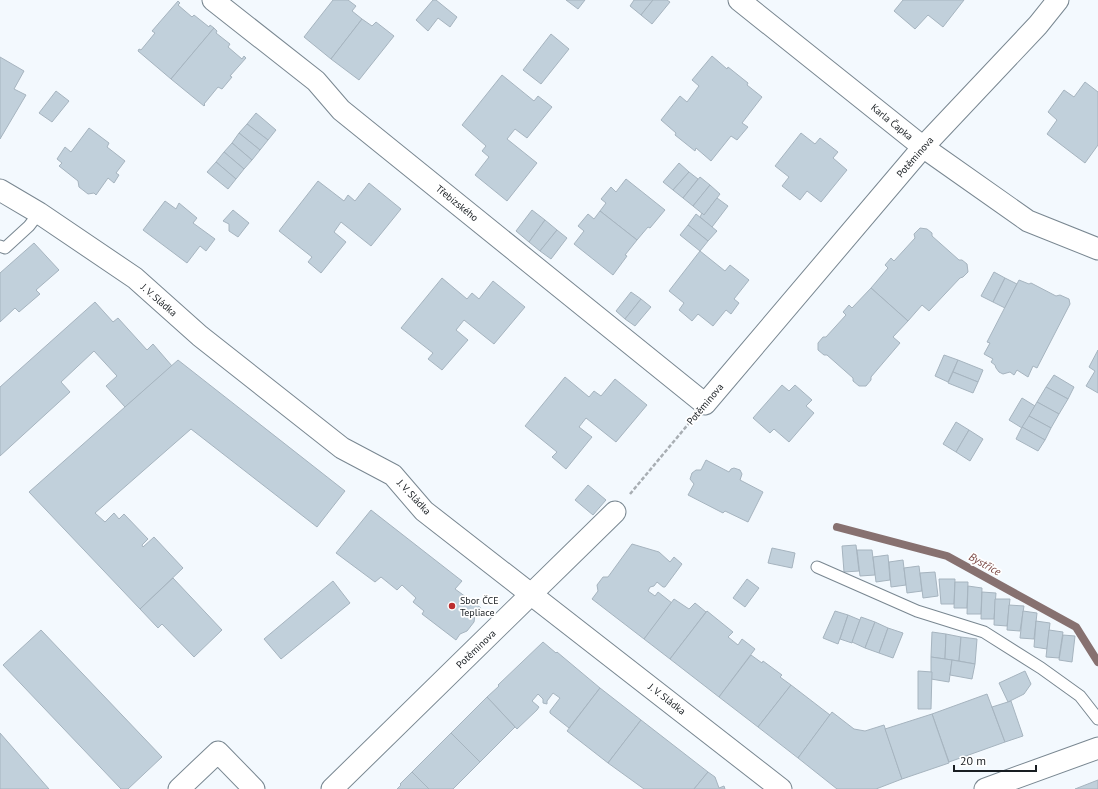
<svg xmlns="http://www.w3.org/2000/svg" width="1098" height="789" viewBox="0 0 1098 789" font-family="'PT Sans',sans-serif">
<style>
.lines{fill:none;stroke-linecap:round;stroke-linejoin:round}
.stream{stroke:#877170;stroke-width:8}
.building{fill:#c1d0db;stroke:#a6b4bf}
.service-casing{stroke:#798791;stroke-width:13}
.minor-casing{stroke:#798791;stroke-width:23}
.path{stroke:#a8aeb3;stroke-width:2.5;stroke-dasharray:4 2;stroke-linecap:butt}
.service{stroke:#fff;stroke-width:11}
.minor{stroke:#fff;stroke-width:21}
.poi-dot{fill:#bc2d2e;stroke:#fff;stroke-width:1.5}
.labels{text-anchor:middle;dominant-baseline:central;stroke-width:3.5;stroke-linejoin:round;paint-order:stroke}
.street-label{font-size:10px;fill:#191e22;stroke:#fff}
.poi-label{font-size:10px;fill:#191e22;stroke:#fff;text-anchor:start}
.water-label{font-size:11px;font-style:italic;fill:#7a4743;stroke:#fff}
</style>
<rect width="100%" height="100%" fill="#f3f9fe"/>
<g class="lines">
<!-- stream -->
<path class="stream" d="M837 527 947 556 1076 627 1098 662"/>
</g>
<!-- building -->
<g class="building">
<path d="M333 0H348L356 6 352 11 362 19 331 59 304 37Z"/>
<path d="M433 0H436L457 17 450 27 438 18 428 31 416 20Z"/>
<path d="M566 0H585L578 9Z"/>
<path d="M634 0H653L641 15 630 6Z"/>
<path d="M653 0H667L670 2 652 24 641 15Z"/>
<path d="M903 0H964L943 27 928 15 915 29 894 11Z"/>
<path d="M178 1 180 3 178 5 192 17 194 15 209 27 210 25 214 28 171 79 138 51 139 49 141 50 155 33 152 31Z"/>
<path d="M362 19 372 26 376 22 394 36 359 80 331 59Z"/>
<path d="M214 28 217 31 216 33 230 44 228 47 242 59 244 56 246 58 230 76 232 77 222 89 218 87 204 104 205 105 204 106 171 79Z"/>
<path d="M551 34 569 49 541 84 523 70Z"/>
<path d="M712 56 727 69 728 67 748 83 747 85 762 97 742 123 748 127 737 140 731 136 711 161 696 148 695 151 675 135 676 133 661 120 680 96 687 102 699 86 692 80Z"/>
<path d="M0 57 24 71 14 89 26 95 0 139Z"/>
<path d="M502 75 534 101 538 96 552 107 527 138 515 129 507 139 537 163 507 201 475 175 489 157 482 151 486 146 462 125Z"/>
<path d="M1085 82 1098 92V145L1085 163 1047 134 1057 120 1048 112 1064 90 1074 97Z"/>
<path d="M56 91 69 101 52 122 39 113Z"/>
<path d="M256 113 276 130 268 140 247 124Z"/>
<path d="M247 124 268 140 260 150 239 133Z"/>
<path d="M89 128 109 143 107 147 125 161 116 173 119 175 114 183 108 178 96 195 94 193 88 194 79 187 78 181 59 166 62 163 57 159 65 147 71 152Z"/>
<path d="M239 133 260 150 252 160 232 143Z"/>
<path d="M801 133 815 144 820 138 838 152 833 158 847 170 821 202 807 191 800 200 782 186 789 177 775 166Z"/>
<path d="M232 143 252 160 244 169 224 152Z"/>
<path d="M224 152 244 169 236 179 216 162Z"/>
<path d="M216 162 236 179 228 189 207 172Z"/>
<path d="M679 163 689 172 673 190 663 182Z"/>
<path d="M689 172 698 179 683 198 673 190Z"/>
<path d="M700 177 710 185 693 206 683 198Z"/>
<path d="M626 179 665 210 650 228 648 227 637 240 600 211 606 203 601 199 611 187 616 192Z"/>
<path d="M318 181 344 201 348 195 355 201 369 183 401 209 371 246 341 222 334 232 346 242 321 273 308 262 312 257 279 231Z"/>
<path d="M710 185 720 194 704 215 693 206Z"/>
<path d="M717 198 728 206 712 227 700 217 702 213 704 215Z"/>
<path d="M165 201 176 209 179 203 197 218 193 223 215 239 206 251 200 246 187 263 143 230Z"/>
<path d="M233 210 249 223 238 237 229 231V224L223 221Z"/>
<path d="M532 210 545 220 529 242 516 231Z"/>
<path d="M600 211 637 240 625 255 627 256 613 275 574 244 584 231 578 226 588 214 594 219Z"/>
<path d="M696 214 717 231 708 241 688 225Z"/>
<path d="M545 220 557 230 540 251 529 242Z"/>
<path d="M688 225 708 241 700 251 680 235Z"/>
<path d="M920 228 927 229 932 233V236L959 260H962L967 264 968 272 963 277 960 278 929 311 922 305 908 321 871 288 888 268 885 265 891 258 894 261 915 238 914 234Z"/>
<path d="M557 230 567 238 551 259 540 251Z"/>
<path d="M34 243 59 270 36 290 40 294 19 312 15 308 0 322V273Z"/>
<path d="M700 251 725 271 730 265 749 280 734 299 739 303 731 314 726 310 713 326 698 314 692 321 679 310 684 303 669 291Z"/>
<path d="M994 272 1005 278 993 302 981 296Z"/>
<path d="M442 278 467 299 472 293 479 299 493 281 525 307 494 344 464 320 456 330 468 340 442 370 428 359 433 353 401 328Z"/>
<path d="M1005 278 1017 284 1005 308 993 302Z"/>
<path d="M1019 280 1029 284 1031 283 1056 296 1060 295 1069 299 1070 304 1037 368 1033 366 1028 377 1017 370 1014 375 1010 372 1003 374 999 372 996 368 995 365 991 362 993 359 984 354 990 343 987 342Z"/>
<path d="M871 288 908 321 893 337 900 343 871 377V380L866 386H859L853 381V378L827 355H824L818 350V343L823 337H826L846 315 843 312 849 305 852 308Z"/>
<path d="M631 292 641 299 625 319 616 311Z"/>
<path d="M641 299 651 307 635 326 625 319Z"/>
<path d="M95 302 113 322 118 318 147 350 153 344 172 366 125 407 106 386 117 376 94 351 61 382 70 392 0 456V387Z"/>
<path d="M1098 350V393L1086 386 1095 371 1089 367Z"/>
<path d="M944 355 958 360 948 382 935 376Z"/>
<path d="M178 360 345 491 317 527 191 429 95 513 105 522 114 513 119 519 124 514 148 539 142 545 143 547 154 537 183 568 140 609 29 492Z"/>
<path d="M958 360 983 370 978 382 953 372Z"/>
<path d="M953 372 978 382 973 393 948 383Z"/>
<path d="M1054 375 1074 387 1068 399 1046 387Z"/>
<path d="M565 377 589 397 594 391 601 396 615 379 647 405 616 442 586 418 579 427 592 437 566 469 552 457 557 452 525 426Z"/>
<path d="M782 385 789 391 795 385 812 400 806 406 814 413 789 442 774 429 770 433 753 418Z"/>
<path d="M1046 387 1068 399 1059 414 1037 402Z"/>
<path d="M1022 398 1035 406 1022 428 1009 420Z"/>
<path d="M1037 402 1059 414 1051 428 1029 416Z"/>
<path d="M1029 416 1051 428 1045 440 1022 427Z"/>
<path d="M956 422 969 430 956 452 943 444Z"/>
<path d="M1022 427 1045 440 1038 451 1016 439Z"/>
<path d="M969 430 983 439 970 461 956 452Z"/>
<path d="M706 460 729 472 731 469 734 468 740 470 742 474 740 480 763 492 748 522 725 511 723 513 688 495 694 484 690 479 692 473 696 470H701Z"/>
<path d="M588 485 606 500 593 515 575 500Z"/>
<path d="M371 510 462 581 455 589 481 608 475 615 474 622 467 631 460 634 456 640 422 614 424 611 413 602 416 598 402 585 397 590 381 577 375 582 336 553Z"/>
<path d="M632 544 659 552 670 562 674 557 682 564 665 587H663L657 582 654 586 650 587 648 591 655 596 658 592 672 603 644 639 592 599 598 591 597 585 603 577H608Z"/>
<path d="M856 545 859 571 844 572 842 546Z"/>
<path d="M772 548 795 553 792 568 768 563Z"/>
<path d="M857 550H872L875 575 860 576Z"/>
<path d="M888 555 890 580 876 582 873 557Z"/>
<path d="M903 560 906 585 891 587 889 562Z"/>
<path d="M919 566 922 591 907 593 904 568Z"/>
<path d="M935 572 938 596 923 598 920 573Z"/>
<path d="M173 578 222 630 194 657 162 624 158 628 140 609Z"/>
<path d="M747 579 759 588 745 607 733 598Z"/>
<path d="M939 579H955L954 604H941Z"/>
<path d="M333 581 350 603 281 659 264 639Z"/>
<path d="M955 582H968L967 608H954Z"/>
<path d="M968 586 982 588 981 614H967Z"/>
<path d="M982 592 996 593 994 619H981Z"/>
<path d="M674 599 689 609 695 603 706 612 670 659 644 639Z"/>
<path d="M995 599H1010L1007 626 994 625Z"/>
<path d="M1009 605 1024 606 1020 631 1007 630Z"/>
<path d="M707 611 733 632 728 637 738 645 742 639 755 649 719 697 670 659Z"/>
<path d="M835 611 848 615 838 644 823 638Z"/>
<path d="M1023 611 1037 613 1034 639 1020 638Z"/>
<path d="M848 615 860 620 852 643 840 639Z"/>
<path d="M861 617 875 622 865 648 852 642Z"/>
<path d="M1036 621 1050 623 1047 649 1034 647Z"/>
<path d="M875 622 888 628 879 653 865 648Z"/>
<path d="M888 628 903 633 893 658 879 653Z"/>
<path d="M41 630 162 757 128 789H121L3 665Z"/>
<path d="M1049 630 1063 632 1059 658 1046 657Z"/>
<path d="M932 632 946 634 945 659 931 657Z"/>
<path d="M946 634 961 637 959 661 945 659Z"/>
<path d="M1063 635 1075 636 1072 662 1059 660Z"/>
<path d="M961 637 977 639 975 664 959 661Z"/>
<path d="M543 642 556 653 557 652 600 688 569 728 550 713V711L560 698 553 693 547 701V704L543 703V699L538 694 532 701 539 707 537 710 517 729 487 697 499 686 498 685Z"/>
<path d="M751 655 762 663 763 661 782 675 780 677 791 685 758 727 719 697Z"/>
<path d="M931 657 952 660 949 682 931 679Z"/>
<path d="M952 660 975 664 972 679 950 675Z"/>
<path d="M918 671 932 672 931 709H918Z"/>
<path d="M1025 671 1031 684 1024 694 1008 702 999 683Z"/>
<path d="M791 685 830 715 798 758 758 727Z"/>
<path d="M600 688 641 720 608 763 567 731Z"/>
<path d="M987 694 1005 742 949 762 932 714Z"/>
<path d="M487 697 515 727 480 762 451 733Z"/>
<path d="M1011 701 1023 736 1005 742 992 707Z"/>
<path d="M832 712 854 729 865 731 884 725 902 779 876 789H837L798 758Z"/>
<path d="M932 714 949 763 902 779 885 729Z"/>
<path d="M641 720 708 772 694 789H644L608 763Z"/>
<path d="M0 733 49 789H0Z"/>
<path d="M451 733 480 762 453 789H429L412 772Z"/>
<path d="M412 772 429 789H397L401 785 400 784Z"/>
<path d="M708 772 715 777 719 788 724 786 725 789H694Z"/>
<path d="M1098 780V789H1075Z"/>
</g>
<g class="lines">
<defs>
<g id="service">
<path d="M0 246 5 248 29 226 39 213"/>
<path d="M817 567 917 611 984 632 1041 668 1080 696 1098 719"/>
</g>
<g id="minor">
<path d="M213 0 316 81 341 110 705 404 923 147 1038 25 1058 0"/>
<path d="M739 0 923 147 1028 221 1098 249"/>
<path d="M0 190 39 213 135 278 200 336 342 448 393 475 424 511 781 789"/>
<path d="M179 789 218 752 254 789"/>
<path d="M332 789 615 512"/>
<path d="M985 789 1098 748"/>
</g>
</defs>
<!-- service casing -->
<use href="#service" class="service-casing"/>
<!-- minor casing -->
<use href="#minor" class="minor-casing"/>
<!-- path -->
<path class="path" d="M630 494 690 422"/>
<!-- service -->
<use href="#service" class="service"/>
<!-- minor -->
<use href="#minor" class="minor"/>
</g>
<!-- markers -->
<circle class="poi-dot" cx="452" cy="606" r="4"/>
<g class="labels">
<!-- street labels -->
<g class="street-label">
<text transform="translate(892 122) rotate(39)">Karla Čapka</text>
<text transform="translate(915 157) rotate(-49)">Potěminova</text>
<text transform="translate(457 203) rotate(39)">Třebízského</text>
<text transform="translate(159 300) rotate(41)">J. V. Sládka</text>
<text transform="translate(705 404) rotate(-50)">Potěminova</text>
<text transform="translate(414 497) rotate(47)">J. V. Sládka</text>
<text transform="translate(476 649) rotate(-44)">Potěminova</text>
<text transform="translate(667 699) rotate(38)">J. V. Sládka</text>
</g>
<!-- poi labels -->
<g class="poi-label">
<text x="460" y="600">Sbor ČCE<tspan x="460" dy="12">Tepliace</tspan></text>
</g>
<!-- water labels -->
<g class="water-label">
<text transform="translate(985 564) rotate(29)">Bystřice</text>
</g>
</g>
<!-- scale -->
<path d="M954 765v6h82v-6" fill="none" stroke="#191e22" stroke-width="2"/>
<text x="960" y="765" font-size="12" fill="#191e22" stroke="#ffffff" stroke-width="3" paint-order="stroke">20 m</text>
</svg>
